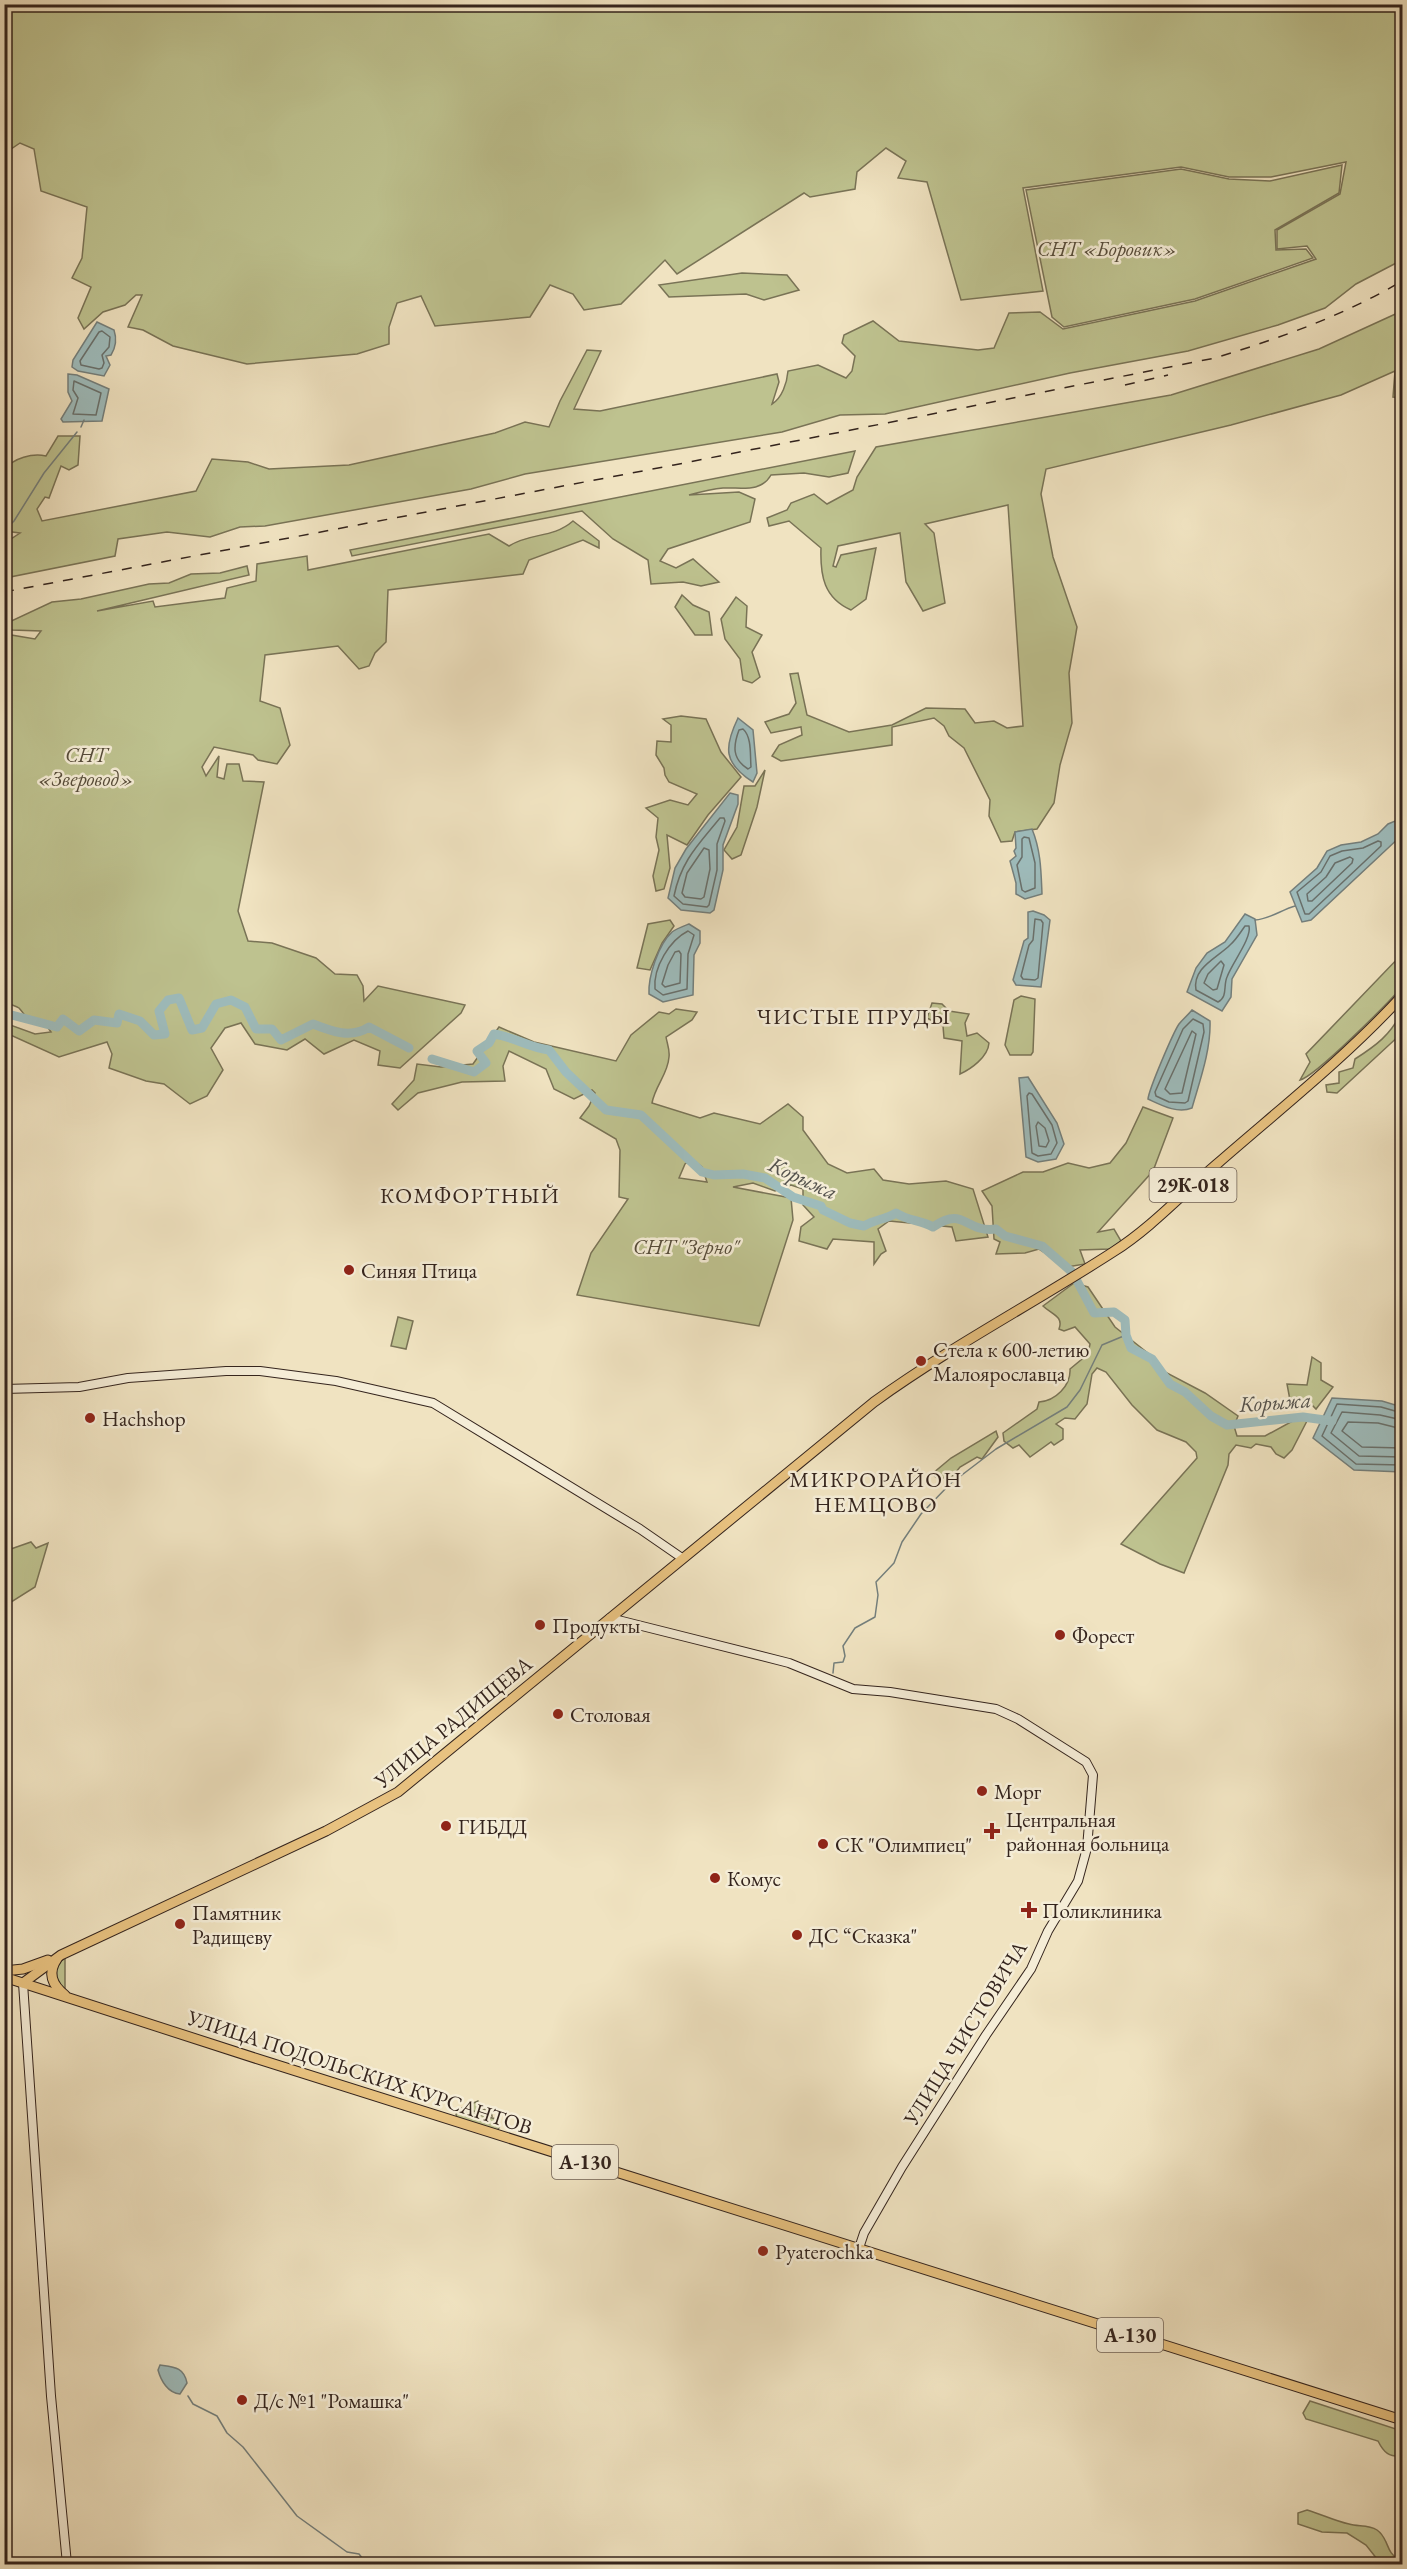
<svg xmlns="http://www.w3.org/2000/svg" width="1407" height="2569" viewBox="0 0 1407 2569" font-family="'EB Garamond',serif">
<style>
.green{fill:#bec28f;stroke:#797356;stroke-width:1.5;fill-rule:evenodd}
.water{fill:#9ebcbc;stroke:#747f7c;stroke-width:1.5}
.lines{fill:none;stroke-linecap:round;stroke-linejoin:round}
.shore{stroke:#69706c;stroke-width:1.5}
.stream{stroke:#747f7c;stroke-width:1.5}
.river{stroke:#9ebcbc;stroke-width:9}
.secondary-casing{stroke:#34241d;stroke-width:10}
.primary-casing{stroke:#34241d;stroke-width:11}
.secondary{stroke:#f5edd7;stroke-width:8}
.primary{stroke:#e8c280;stroke-width:9}
.rail{stroke:#34241d;stroke-width:1.5;stroke-dasharray:10 10;stroke-linecap:butt}
.poi-dot{fill:#8f2418;stroke:#f5edd7;stroke-width:2}
.labels{text-anchor:middle;dominant-baseline:central;stroke-width:5;stroke-linejoin:round;paint-order:stroke}
.shield{fill:#f5edd7;stroke:#6e6055;stroke-width:1.5}
.shield-label{font-size:20px;font-weight:bold;fill:#34241d}
.park-label{font-size:21px;font-style:italic;fill:#564c3a;stroke:#f5edd7}
.poi-label{font-size:21px;fill:#34241d;stroke:#f5edd7;text-anchor:start}
.street-label{font-size:21px;fill:#34241d;stroke:#f5edd7}
.neighbourhood-label{font-size:22px;letter-spacing:1.5px;fill:#34241d;stroke:#f5edd7}
.water-label{font-size:22px;font-style:italic;fill:#54524d;stroke:#f5edd7}
</style>
<rect width="100%" height="100%" fill="#f0e3c1"/>
<filter id="stains"><feTurbulence type="fractalNoise" baseFrequency=".00333" numOctaves="4"/><feColorMatrix values="0 0 0 0 .2 0 0 0 0 .09 0 0 0 0 .02 0 0 0 .5 -.17"/></filter>
<radialGradient id="worn" r=".72"><stop offset=".6" stop-color="#630" stop-opacity="0"/><stop offset="1" stop-color="#630" stop-opacity=".3"/></radialGradient>
<!-- green -->
<g class="green">
<path d="M4 5H1402V260L1356 284 1325 308 1278 325 1188 351 1070 373 885 414 840 415 782 432 525 474 471 489 265 526 240 527 210 537 167 532 118 539 115 556 5 578V543L20 533 5 531V469C14 458 32 453 46 456L58 436H80L78 465 69 470 61 466 49 498 45 497 37 509 42 521 196 491 212 459 248 462 269 469 349 465 495 433 525 422 549 427 560 401 587 350 601 351 574 409 600 411 777 374 779 382 772 404C782 398 787 383 788 371L818 365 846 378 852 371 855 356 842 343 844 335 873 321 899 341 978 350 994 348 1009 313 1040 312 1063 329 1195 301 1316 259 1307 246 1277 249V230L1340 194 1346 162 1271 177H1229L1181 167 1023 188 1043 291 961 300 927 182 898 178 906 161 886 148 857 172 855 189 810 197 804 193 677 274 665 260 621 304 584 310 573 294 550 285 530 317 435 326 421 296 397 303 389 327V344L357 354 247 364 173 346 143 330 128 327 142 295H136L125 305 103 312 84 329 78 318 91 287 72 278 82 258 87 207 41 191 34 149 20 143 5 153Z"/>
<path d="M1342 165 1339 193 1275 230 1276 250 1306 249 1313 258 1195 299 1064 327 1052 317 1026 190 1181 169 1229 179 1270 181Z"/>
<path d="M742 273 787 275 799 290 764 300 746 294 669 297 659 285Z"/>
<path d="M1402 311V398L1393 397 1395 371 1341 395 1231 425 1046 469 1041 494 1053 557 1077 627 1069 673 1072 723 1060 765 1054 803 1037 829 1015 832 1012 841 1001 842 989 816 990 800 964 748 949 736 944 726 934 718 892 727V745L781 761 772 756 779 745 802 735 801 727 771 733 765 722 789 714 796 703 790 674 798 673 807 715 849 732 892 725 926 708 965 709 975 723 994 721 1007 728 1023 726 1008 505 925 524 934 533 945 603 923 611 906 582 900 533 838 546 833 566 836 567 841 555 876 548 866 599 851 610C824 598 820 576 821 548L789 521 769 526 767 518 787 510 791 503 814 494 827 504 853 490 857 477 876 447 1171 395 1319 349Z"/>
<path d="M855 451 848 473 829 477 804 473 771 475C761 493 741 487 723 488 711 489 700 492 689 495L739 492 755 499 750 522 668 549 660 561 676 568 693 559 719 582 701 586 683 582 651 584 648 560 613 539 582 511 352 556 350 550Z"/>
<path d="M573 521 599 541V548L583 540 529 560 523 574 388 590 386 642 375 653 369 666 359 669 338 646 265 655 260 701 280 708 290 745 277 764 258 760 253 755 214 747 202 767 206 776 219 756 217 777 224 779 227 764H239L243 781 264 782 238 911 248 941 272 943 316 958 335 974 357 975 363 986 364 1001 378 986 465 1005 461 1013 400 1068 378 1065 380 1051 354 1040 324 1054 305 1039 287 1050 255 1044 241 1023 225 1028 211 1048 223 1070 207 1096 190 1104 164 1084 146 1081 109 1068 112 1054 107 1042 59 1057 6 1033 5 1023 35 1034 51 1032 44 1022C28 1025 28 1018 19 1008 15 1005 9 1005 5 1001L11 996V983L4 985 5 634 35 639 41 631 12 630 7 623 52 602 81 599 149 584 169 583 191 574 220 573 247 566 249 575 97 611 153 601 155 607 225 598 227 588 256 581 257 564 307 556 308 570 489 534 509 546C531 532 552 539 573 521Z"/>
<path d="M682 595 693 605 709 612 712 635H695L675 607Z"/>
<path d="M736 597 747 606 746 627 762 635 752 652 760 677 752 683 743 680 740 659 725 639 721 619Z"/>
<path d="M681 716 706 719 721 752 741 777 708 815 687 845 667 835 670 868 664 889 656 891 653 876 659 850 656 837 658 818 646 808 670 800 688 805 697 794 669 782 665 775 664 768 656 755 657 741 671 742V725L663 719Z"/>
<path d="M765 770 757 807 741 855 732 859 724 850 737 827 744 786H755Z"/>
<path d="M670 920 674 926 662 943 650 970 637 968 648 924Z"/>
<path d="M1402 954V987C1387 1004 1316 1076 1300 1080L1310 1062 1306 1054Z"/>
<path d="M1021 996 1035 999 1033 1052 1031 1055H1010L1005 1045 1014 1000Z"/>
<path d="M932 1003 942 1004 949 1011 969 1014 965 1023 967 1036 977 1033 989 1043C988 1057 971 1069 960 1074L962 1041 944 1038 943 1026 927 1018Z"/>
<path d="M676 1009 697 1012 692 1020 666 1037C667 1043 670 1050 669 1057 668 1074 655 1086 652 1103L700 1118 714 1113 760 1124 788 1104 803 1117V1130L828 1164 847 1173 874 1169 883 1180 909 1184 946 1181 973 1189 988 1237 956 1241 952 1227 889 1221 878 1229 886 1251 881 1254 874 1264V1242L833 1239 827 1249 799 1241 801 1227 814 1217 803 1205V1189L791 1185 775 1191 753 1183 733 1187 791 1198 793 1220 759 1326 577 1295 591 1253 628 1199 619 1197 620 1150 616 1139 580 1118 589 1106 595 1093 592 1090 574 1099 554 1089 546 1069 509 1051 503 1066 505 1081 462 1082 418 1093 398 1110 392 1104 414 1080 417 1064 441 1067 473 1064 499 1027 534 1042 616 1061 631 1035 659 1012 669 1014ZM692 1159 702 1167 707 1182 679 1178 685 1164Z"/>
<path d="M1402 1012V1033L1337 1093 1327 1092 1326 1085 1339 1083V1072L1353 1068 1355 1059C1377 1045 1390 1035 1402 1012Z"/>
<path d="M1143 1107 1173 1118 1153 1171 1098 1232 1114 1229 1121 1241 1110 1249 1080 1250 1085 1264 1067 1267 1039 1249 1025 1253 996 1254 1000 1242 994 1239 992 1206 982 1191 1023 1172H1043L1068 1163 1089 1168 1110 1163 1126 1143Z"/>
<path d="M1074 1283 1088 1287 1115 1327 1149 1354 1163 1371 1205 1393 1238 1416 1234 1426 1237 1436H1265L1298 1418 1308 1419 1292 1450 1284 1458 1276 1454 1271 1447 1256 1444 1251 1448 1236 1445 1229 1454 1228 1465 1184 1573 1160 1564 1121 1544 1197 1458 1196 1452 1186 1442 1157 1430 1132 1405 1106 1372 1097 1368 1092 1374 1087 1404 1075 1419 1065 1418 1056 1424 1063 1429V1439L1054 1445 1051 1442 1030 1457 1019 1445 1013 1448 1004 1441 1003 1433 1037 1409 1039 1402C1055 1401 1071 1386 1070 1369L1088 1354 1090 1344 1075 1327 1064 1331 1059 1329C1064 1316 1051 1314 1043 1306Z"/>
<path d="M398 1317 413 1321 406 1349 391 1346Z"/>
<path d="M1312 1357 1321 1363V1380L1333 1387 1316 1409 1309 1402 1290 1400 1287 1384 1307 1385Z"/>
<path d="M996 1431 998 1437 982 1459 977 1457 960 1467 951 1478H937L932 1474 951 1458Z"/>
<path d="M31 1542 36 1548 48 1543 35 1587 5 1606V1551Z"/>
<path d="M65 1958V1989L57 1983 55 1966Z"/>
<path d="M478 2101 483 2110 490 2108 492 2116 462 2108Z"/>
<path d="M461 2110 496 2119 500 2126 497 2131 457 2119 456 2114Z"/>
<path d="M1310 2401 1402 2431V2456C1389 2457 1384 2453 1378 2441L1306 2419 1303 2413Z"/>
<path d="M1307 2510C1321 2514 1335 2521 1349 2524 1358 2527 1368 2524 1377 2530 1389 2538 1385 2552 1399 2560L1402 2539V2564H1381L1366 2545 1347 2533 1322 2532 1298 2524V2513Z"/>
</g>
<!-- water -->
<g class="water">
<path d="M97 322 114 330C117 339 116 347 111 355L106 356 110 365 104 376 78 371 72 367 73 360Z"/>
<path d="M68 374 77 375 109 389 102 421 63 422 61 419 72 401 68 392Z"/>
<path d="M738 718 753 730 757 773 753 782C723 763 724 747 738 718Z"/>
<path d="M730 793 738 795V804L723 845V870L714 910 710 913 681 910 668 898 675 868 686 849Z"/>
<path d="M1395 821 1402 827V835L1311 920 1302 922 1290 892 1317 868 1327 851 1341 845 1361 842 1378 834 1388 824Z"/>
<path d="M1032 829C1041 851 1041 871 1042 894L1025 899 1016 894V883L1010 861 1016 856 1014 851 1016 848 1015 832Z"/>
<path d="M1033 911 1044 915 1050 920 1041 987 1016 985 1013 980 1024 941 1028 938V912Z"/>
<path d="M1245 914 1255 919 1257 935 1232 979 1231 997 1222 1011 1187 992 1196 968 1207 953 1225 942Z"/>
<path d="M689 924 700 931V943L694 955 693 995 663 1002 649 994C648 977 658 945 672 932 676 929 684 926 689 924Z"/>
<path d="M1192 1010 1210 1021C1211 1050 1200 1080 1192 1108 1177 1114 1161 1105 1148 1099 1149 1089 1173 1033 1179 1024 1183 1019 1188 1015 1192 1010Z"/>
<path d="M1028 1077 1057 1123 1064 1144 1056 1159 1038 1162 1026 1157 1019 1078Z"/>
<path d="M1332 1398 1382 1401 1402 1407V1472L1354 1470 1313 1438Z"/>
<path d="M160 2365C174 2367 184 2367 187 2383L180 2394C168 2393 161 2381 158 2370Z"/>
</g>
<g class="lines">
<!-- shore -->
<g class="shore">
<path d="M102 331 110 337 109 347 102 355 104 363 102 368 99 369 81 365 80 361 99 332Z"/>
<path d="M74 381 101 393 96 415 73 414 78 398 73 390Z"/>
<path d="M743 729C752 737 750 755 751 767L748 769C732 759 733 746 739 730Z"/>
<path d="M720 818H724L725 821 717 844V870L709 905 707 907 683 904 674 896C681 861 698 845 720 818Z"/>
<path d="M1024 837 1029 838 1035 863V888L1025 892 1022 890 1017 865 1022 857V839Z"/>
<path d="M1378 841 1381 842V846L1309 914H1305L1297 892 1321 872 1330 856 1342 851 1363 848Z"/>
<path d="M704 848 709 850 710 869 704 897 701 899 685 897 682 893 687 873Z"/>
<path d="M1350 857 1353 859 1352 863 1312 901H1308L1307 894 1326 877 1335 863Z"/>
<path d="M1035 919 1041 920 1043 923 1038 978 1035 980 1023 979 1021 976 1029 945 1033 940Z"/>
<path d="M1245 926H1249C1252 938 1232 963 1227 977 1223 986 1228 997 1218 1002L1196 990C1192 968 1217 958 1230 945 1236 940 1240 933 1245 926Z"/>
<path d="M688 931 694 935 688 954 687 989 663 995 655 989C653 967 670 940 688 931Z"/>
<path d="M679 951 681 954 680 983 665 987 662 984 668 965 675 952Z"/>
<path d="M1221 961 1224 965 1217 989 1213 990 1204 983 1208 974Z"/>
<path d="M1193 1019 1203 1024 1204 1032 1188 1101 1185 1103 1169 1102 1156 1096 1155 1092 1183 1029Z"/>
<path d="M1192 1031 1196 1034 1182 1093 1170 1094 1165 1089Z"/>
<path d="M1029 1093 1032 1094 1052 1125 1057 1143 1051 1154 1038 1156 1032 1153 1027 1096Z"/>
<path d="M1038 1122 1045 1128 1049 1141 1046 1147 1039 1146 1036 1126Z"/>
<path d="M1402 1413 1381 1407 1337 1404 1322 1436 1356 1464 1402 1465"/>
<path d="M1402 1420 1380 1415 1342 1412 1331 1433 1359 1456 1402 1457"/>
<path d="M1402 1429 1378 1423 1348 1422 1342 1431 1362 1447 1402 1448"/>
</g>
<!-- stream -->
<g class="stream">
<path d="M81 427 84 420"/>
<path d="M4 531 14 521 44 473 77 432"/>
<path d="M1255 920C1270 919 1281 910 1295 906"/>
<path d="M833 1673 834 1663 843 1662 845 1656 843 1646 855 1628 875 1617 878 1595 876 1582 894 1563 902 1542 921 1514 950 1484 996 1449 1067 1407 1080 1390 1102 1345 1126 1335"/>
<path d="M188 2396 193 2404 217 2416 227 2433 243 2447 297 2516 347 2552 359 2554 367 2564"/>
</g>
<!-- river -->
<g class="river">
<path d="M4 1013 57 1027 63 1019 79 1031 94 1020 117 1023 119 1014 140 1021 154 1035 165 1034 159 1011 168 1000 179 998 192 1030 202 1028 216 1004 231 1000 245 1007 256 1029H272L281 1040 313 1024C331 1031 351 1039 369 1027L409 1048"/>
<path d="M432 1059 474 1072 486 1063 477 1051 489 1043 494 1034C514 1037 530 1048 549 1050L566 1072 606 1110 641 1115 702 1172 714 1175 743 1174 765 1178 793 1197 821 1206 823 1210 850 1223 864 1226C875 1219 885 1220 896 1213 908 1221 921 1220 933 1227 965 1205 964 1233 996 1229L1005 1236 1042 1246 1072 1272"/>
<path d="M1077 1281 1094 1313 1114 1312 1125 1320 1126 1335 1131 1348 1152 1359 1170 1384 1185 1392 1211 1416 1227 1425 1303 1417 1332 1421"/>
</g>
<defs>
<g id="secondary">
<path d="M4 1389 79 1387 128 1378 226 1371H260L336 1381 433 1403 640 1529 682 1558"/>
<path d="M610 1618 789 1663 853 1689 890 1692 996 1709 1018 1719 1086 1762 1093 1775 1087 1848 1078 1881 1048 1931 1031 1969 986 2035 902 2167 864 2233 859 2248"/>
<path d="M23 1983 51 2396 67 2564"/>
</g>
<g id="primary">
<path d="M57 1959C47 1973 52 1985 65 1995"/>
<path d="M4 1971 23 1969 48 1960"/>
<path d="M4 1977 258 2059 1402 2420"/>
<path d="M23 1983 61 1955 326 1831 398 1792 874 1402C950 1347 1034 1303 1113 1252 1151 1228 1183 1193 1217 1164 1280 1109 1346 1057 1402 996"/>
</g>
</defs>
<!-- secondary casing -->
<use href="#secondary" class="secondary-casing"/>
<!-- primary casing -->
<use href="#primary" class="primary-casing"/>
<!-- secondary -->
<use href="#secondary" class="secondary"/>
<!-- primary -->
<use href="#primary" class="primary"/>
<!-- rail -->
<g class="rail">
<path d="M1125 385 1168 375"/>
<path d="M4 592 674 465 1215 358C1280 338 1343 316 1402 281"/>
</g>
</g>
<!-- markers -->
<g class="poi-dot">
<circle cx="349" cy="1270" r="6"/>
<circle cx="921" cy="1361" r="6"/>
<circle cx="90" cy="1418" r="6"/>
<circle cx="540" cy="1625" r="6"/>
<circle cx="1060" cy="1635" r="6"/>
<circle cx="558" cy="1714" r="6"/>
<circle cx="982" cy="1791" r="6"/>
<circle cx="446" cy="1826" r="6"/>
<path d="M989 1822h6v6h6v6h-6v6h-6v-6h-6v-6h6z"/>
<circle cx="823" cy="1844" r="6"/>
<circle cx="715" cy="1878" r="6"/>
<path d="M1026 1901h6v6h6v6h-6v6h-6v-6h-6v-6h6z"/>
<circle cx="180" cy="1924" r="6"/>
<circle cx="797" cy="1935" r="6"/>
<circle cx="763" cy="2251" r="6"/>
<circle cx="242" cy="2400" r="6"/>
</g>
<g class="labels">
<!-- shield labels -->
<g class="shield">
<rect x="1149.5" y="1168" width="87" height="34" rx="4.5"/>
<rect x="552" y="2145" width="66" height="34" rx="4.5"/>
<rect x="1097" y="2318" width="66" height="34" rx="4.5"/>
</g>
<g class="shield-label">
<text x="1193" y="1185">29К-018</text>
<text x="585" y="2162">А-130</text>
<text x="1130" y="2335">А-130</text>
</g>
<!-- park labels -->
<g class="park-label">
<text x="1107" y="248">СНТ «Боровик»</text>
<text x="86" y="754">СНТ<tspan x="86" dy="24">«Зверовод»</tspan></text>
<text x="686" y="1246">СНТ "Зерно"</text>
</g>
<!-- poi labels -->
<g class="poi-label">
<text x="361" y="1270">Синяя Птица</text>
<text x="933" y="1349">Стела к 600-летию<tspan x="933" dy="24">Малоярославца</tspan></text>
<text x="102" y="1418">Hachshop</text>
<text x="552" y="1625">Продукты</text>
<text x="1072" y="1635">Форест</text>
<text x="570" y="1714">Столовая</text>
<text x="994" y="1791">Морг</text>
<text x="1006" y="1819">Центральная<tspan x="1006" dy="24">районная больница</tspan></text>
<text x="458" y="1826">ГИБДД</text>
<text x="835" y="1844">СК "Олимпиец"</text>
<text x="727" y="1878">Комус</text>
<text x="1042" y="1910">Поликлиника</text>
<text x="192" y="1912">Памятник<tspan x="192" dy="24">Радищеву</tspan></text>
<text x="809" y="1935">ДС “Сказка"</text>
<text x="775" y="2251">Pyaterochka</text>
<text x="254" y="2400">Д/с №1 "Ромашка"</text>
</g>
<!-- street labels -->
<g class="street-label">
<text transform="translate(453 1722) rotate(-39)">УЛИЦА РАДИЩЕВА</text>
<text transform="translate(965 2033) rotate(-58)">УЛИЦА ЧИСТОВИЧА</text>
<text transform="translate(360 2072) rotate(18)">УЛИЦА ПОДОЛЬСКИХ КУРСАНТОВ</text>
</g>
<!-- neighbourhood labels -->
<g class="neighbourhood-label">
<text x="854" y="1016">ЧИСТЫЕ ПРУДЫ</text>
<text x="470" y="1195">КОМФОРТНЫЙ</text>
<text x="876" y="1479">МИКРОРАЙОН<tspan x="876" dy="25">НЕМЦОВО</tspan></text>
</g>
<!-- water labels -->
<g class="water-label">
<text transform="translate(803 1178) rotate(25)">Корыжа</text>
<text transform="translate(1275 1402) rotate(-4)">Корыжа</text>
</g>
</g>
<!-- margin -->
<rect width="1407" height="2569" fill="none" stroke="#f0e3c1" stroke-width="24"/>
<rect x="6" y="6" width="1395" height="2557" fill="none" stroke="#34241d" stroke-width="3"/>
<rect x="12" y="12" width="1383" height="2545" fill="none" stroke="#34241d" stroke-width="1.5"/>
<rect width="100%" height="100%" filter="url(#stains)"/>
<rect width="100%" height="100%" fill="url(#worn)"/>
</svg>
